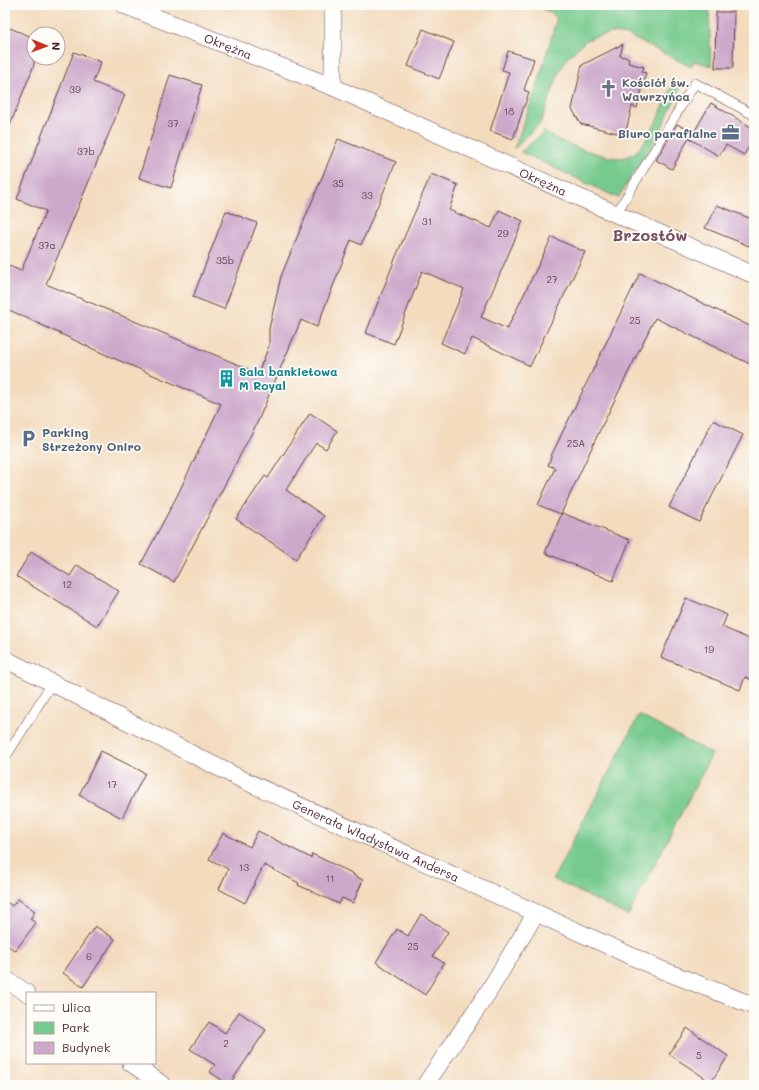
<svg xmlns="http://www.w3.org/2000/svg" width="759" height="1090" viewBox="0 0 759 1090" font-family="Mali,sans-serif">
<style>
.green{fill:#76ca8d;stroke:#60745c}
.building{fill:#cca8cb}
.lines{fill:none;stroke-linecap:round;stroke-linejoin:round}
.lane-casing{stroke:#633b41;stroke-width:10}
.street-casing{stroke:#633b41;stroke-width:18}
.lane{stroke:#fff;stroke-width:9}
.street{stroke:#fff;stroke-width:17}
.labels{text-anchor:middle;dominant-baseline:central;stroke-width:3.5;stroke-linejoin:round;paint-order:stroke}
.number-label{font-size:10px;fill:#6a4153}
.street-label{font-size:12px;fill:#4a1f2b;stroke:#fdfcf7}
.worship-label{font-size:12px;font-weight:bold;fill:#5b616d;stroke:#fdfcf7;text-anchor:start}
.service-label{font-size:12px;font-weight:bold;fill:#4e5e75;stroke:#fdfcf7;text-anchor:end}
.culture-label{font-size:12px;font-weight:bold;fill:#0d838f;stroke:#fdfcf7;text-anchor:start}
.district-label{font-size:16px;font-weight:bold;fill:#784f63;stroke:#fdfcf7}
</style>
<rect width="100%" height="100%" fill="#fdfcf7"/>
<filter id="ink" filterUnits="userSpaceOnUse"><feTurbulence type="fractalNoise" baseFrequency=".025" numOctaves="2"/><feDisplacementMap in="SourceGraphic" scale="8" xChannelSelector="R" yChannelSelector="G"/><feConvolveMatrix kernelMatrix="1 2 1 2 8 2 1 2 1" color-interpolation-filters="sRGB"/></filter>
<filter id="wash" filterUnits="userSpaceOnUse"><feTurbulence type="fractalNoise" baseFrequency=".012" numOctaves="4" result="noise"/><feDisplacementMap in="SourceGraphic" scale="16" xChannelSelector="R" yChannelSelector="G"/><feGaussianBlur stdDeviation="0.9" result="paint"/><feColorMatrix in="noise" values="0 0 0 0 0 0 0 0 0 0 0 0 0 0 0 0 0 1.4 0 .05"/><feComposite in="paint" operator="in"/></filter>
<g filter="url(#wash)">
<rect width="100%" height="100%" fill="#f3dbbe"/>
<!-- green -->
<g class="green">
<path d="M536 5H709L711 66 694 61 691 67 627 35 612 33 594 37 585 41 568 57 560 70 541 122 514 149 539 80 557 17Z"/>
<path d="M674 83 682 85 659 133 618 198 521 152 544 132C560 142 577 148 595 153 606 156 620 161 631 155 649 146 665 101 674 83Z"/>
<path d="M639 715 712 754 628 916 553 879Z"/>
</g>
<g id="blocks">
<!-- building -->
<g class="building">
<path d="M716 12H734L733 68H715Z"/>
<path d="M5 26 34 38V65L6 135Z"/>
<path d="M423 29 454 42 439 79 408 66Z"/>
<path d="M623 44 620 56 629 58 628 63 644 67 642 72 646 73 637 108 632 106 625 135 581 124 572 109 582 65Z"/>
<path d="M508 51 534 59 524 90 529 92 513 139 490 131 509 72 502 70Z"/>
<path d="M74 52 101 62 93 82 125 95 46 284 258 373 269 346V329L281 276 338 139 396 162 361 245 351 240 317 327 301 320 258 421 174 582 141 564 177 496 221 404 104 354 5 308V264L21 271 46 211 17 199Z"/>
<path d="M170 75 202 85 171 188 139 178Z"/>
<path d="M711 103 754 129V138L744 155 726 145 719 156 690 139Z"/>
<path d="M677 124 692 132 672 169 656 160Z"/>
<path d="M431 174 458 185 449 210 491 228 499 210 523 221 481 317 507 329 552 237 585 252 530 366 472 338 465 354 441 343 464 289 422 271 394 344 366 333 395 259Z"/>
<path d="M717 205 754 220V248L705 228Z"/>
<path d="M226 211 257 223 224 309 193 297Z"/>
<path d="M640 273 754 328V366L655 318 599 432 561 514 538 505 555 468 548 465 552 454Z"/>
<path d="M310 413 337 431 326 449 316 443 286 490 324 516 296 559 236 519 265 476 268 478Z"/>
<path d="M713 420 743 435 699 522 669 507Z"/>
<path d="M562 513 630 540 613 581 545 553Z"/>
<path d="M31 552 70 576 77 565 119 591 97 626 16 576Z"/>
<path d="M686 598 727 615 722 627 754 641V681L745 677 740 690 661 657Z"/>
<path d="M101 751 145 773 122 818 79 795Z"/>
<path d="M258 831 311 858 312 854 354 874 353 875 363 880 353 903 342 898 339 904 298 885 299 883 264 865 245 903 219 889 228 869 209 859 223 833 250 847Z"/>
<path d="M18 899 35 911 30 919 36 923 15 951 5 943V900L12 906Z"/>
<path d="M421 914 448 932 433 956 444 963 425 995 376 962 397 929 408 936Z"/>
<path d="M95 926 115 939 83 987 63 973Z"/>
<path d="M239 1012 266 1030 229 1085 210 1072 215 1065 190 1049 209 1022 225 1033Z"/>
<path d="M687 1028 728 1056 711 1082 669 1054Z"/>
</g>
</g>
</g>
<g filter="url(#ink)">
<use href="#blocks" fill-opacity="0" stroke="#633b41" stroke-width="1"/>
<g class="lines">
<defs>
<g id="lane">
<path d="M616 214 695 83 754 115"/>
<path d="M5 758 52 683"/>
</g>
<g id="street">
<path id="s1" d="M124 5 333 87 616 214 754 275"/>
<path d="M333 5V87"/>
<path id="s2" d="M5 659 243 780 662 970 754 1006"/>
<path d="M5 979 27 993"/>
<path d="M131 1063 163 1085"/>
<path d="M425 1085 487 994 536 913"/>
</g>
</defs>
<!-- lane casing -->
<use href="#lane" class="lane-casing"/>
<!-- street casing -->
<use href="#street" class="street-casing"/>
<!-- lane -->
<use href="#lane" class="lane"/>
<!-- street -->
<use href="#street" class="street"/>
</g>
</g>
<!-- icons -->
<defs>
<symbol id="church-bare" viewBox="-9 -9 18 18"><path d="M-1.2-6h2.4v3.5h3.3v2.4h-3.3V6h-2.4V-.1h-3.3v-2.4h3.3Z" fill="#6b7280" stroke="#fdfcf7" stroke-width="2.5" paint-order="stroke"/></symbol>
<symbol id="office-bare" viewBox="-9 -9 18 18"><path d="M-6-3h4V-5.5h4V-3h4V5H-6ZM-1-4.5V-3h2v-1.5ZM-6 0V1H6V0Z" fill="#5c6f8a" stroke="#fdfcf7" stroke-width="2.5" paint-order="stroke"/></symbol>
<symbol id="building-bare" viewBox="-9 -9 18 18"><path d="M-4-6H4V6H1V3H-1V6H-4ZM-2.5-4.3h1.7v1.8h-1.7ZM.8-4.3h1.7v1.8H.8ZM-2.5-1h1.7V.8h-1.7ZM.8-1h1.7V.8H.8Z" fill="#0f9aa8" stroke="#fdfcf7" stroke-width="2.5" paint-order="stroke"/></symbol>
<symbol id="parking-bare" viewBox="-9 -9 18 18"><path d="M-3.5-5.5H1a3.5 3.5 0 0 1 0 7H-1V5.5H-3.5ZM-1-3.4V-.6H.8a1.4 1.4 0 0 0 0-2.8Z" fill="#5c6f8a" stroke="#fdfcf7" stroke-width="2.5" paint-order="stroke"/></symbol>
</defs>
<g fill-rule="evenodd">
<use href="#church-bare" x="596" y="76" width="25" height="25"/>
<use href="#office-bare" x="718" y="120" width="25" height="25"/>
<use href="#building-bare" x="214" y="366" width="25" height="25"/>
<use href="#parking-bare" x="16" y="426" width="25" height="25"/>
</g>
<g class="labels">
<!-- number labels -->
<g class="number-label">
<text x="75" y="89">39</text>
<text x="509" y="111">18</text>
<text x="173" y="123">37</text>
<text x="86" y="151">37b</text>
<text x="338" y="183">35</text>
<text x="367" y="195">33</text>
<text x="427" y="221">31</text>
<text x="503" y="233">29</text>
<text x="47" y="245">37a</text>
<text x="225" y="260">35b</text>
<text x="552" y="279">27</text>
<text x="635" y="320">25</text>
<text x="576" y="443">25A</text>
<text x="67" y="584">12</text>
<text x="709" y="649">19</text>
<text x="112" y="784">17</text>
<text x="244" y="867">13</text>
<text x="330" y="878">11</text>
<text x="413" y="946">25</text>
<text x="89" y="956">6</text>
<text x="226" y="1043">2</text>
<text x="699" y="1055">5</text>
</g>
<!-- street labels -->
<g class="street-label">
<text stroke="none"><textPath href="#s1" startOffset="112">Okrężna</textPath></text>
<text stroke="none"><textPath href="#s1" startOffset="455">Okrężna</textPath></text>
<text stroke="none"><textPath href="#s2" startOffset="413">Generała Władysława Andersa</textPath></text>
</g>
<!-- worship labels -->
<g class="worship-label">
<text x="622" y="82">Kościół św.<tspan x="622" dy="14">Wawrzyńca</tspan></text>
</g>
<!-- service labels -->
<g class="service-label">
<text x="717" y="133">Biuro parafialne</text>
<text x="42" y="432" text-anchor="start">Parking<tspan x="42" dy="14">Strzeżony Oniro</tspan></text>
</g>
<!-- culture labels -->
<g class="culture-label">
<text x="239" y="371">Sala bankietowa<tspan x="239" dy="14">M Royal</tspan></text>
</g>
<!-- district labels -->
<g class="district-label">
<text x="650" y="234">Brzostów</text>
</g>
</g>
<!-- margin -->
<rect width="759" height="1090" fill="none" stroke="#fdfcf7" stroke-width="20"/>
<!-- legend -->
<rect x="26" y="992" width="130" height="72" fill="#fdfcf7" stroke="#b5a4a5"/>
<rect x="34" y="1005" width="20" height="6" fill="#ffffff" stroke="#b5a4a5"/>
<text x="62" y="1012" font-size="12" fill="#4a1f2b">Ulica</text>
<rect x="34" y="1022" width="20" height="12" fill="#76ca8d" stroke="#b5a4a5"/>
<text x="62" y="1032" font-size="12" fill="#4a1f2b">Park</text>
<rect x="34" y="1042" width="20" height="12" fill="#cca8cb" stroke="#b5a4a5"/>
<text x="62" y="1052" font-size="12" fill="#4a1f2b">Budynek</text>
<!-- north arrow -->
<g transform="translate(46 46) rotate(91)"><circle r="19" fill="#fdfcf7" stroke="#b5a4a5"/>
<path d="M0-3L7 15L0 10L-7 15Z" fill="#c8321e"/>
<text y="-6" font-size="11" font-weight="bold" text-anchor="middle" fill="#4a1f2b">N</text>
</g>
</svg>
